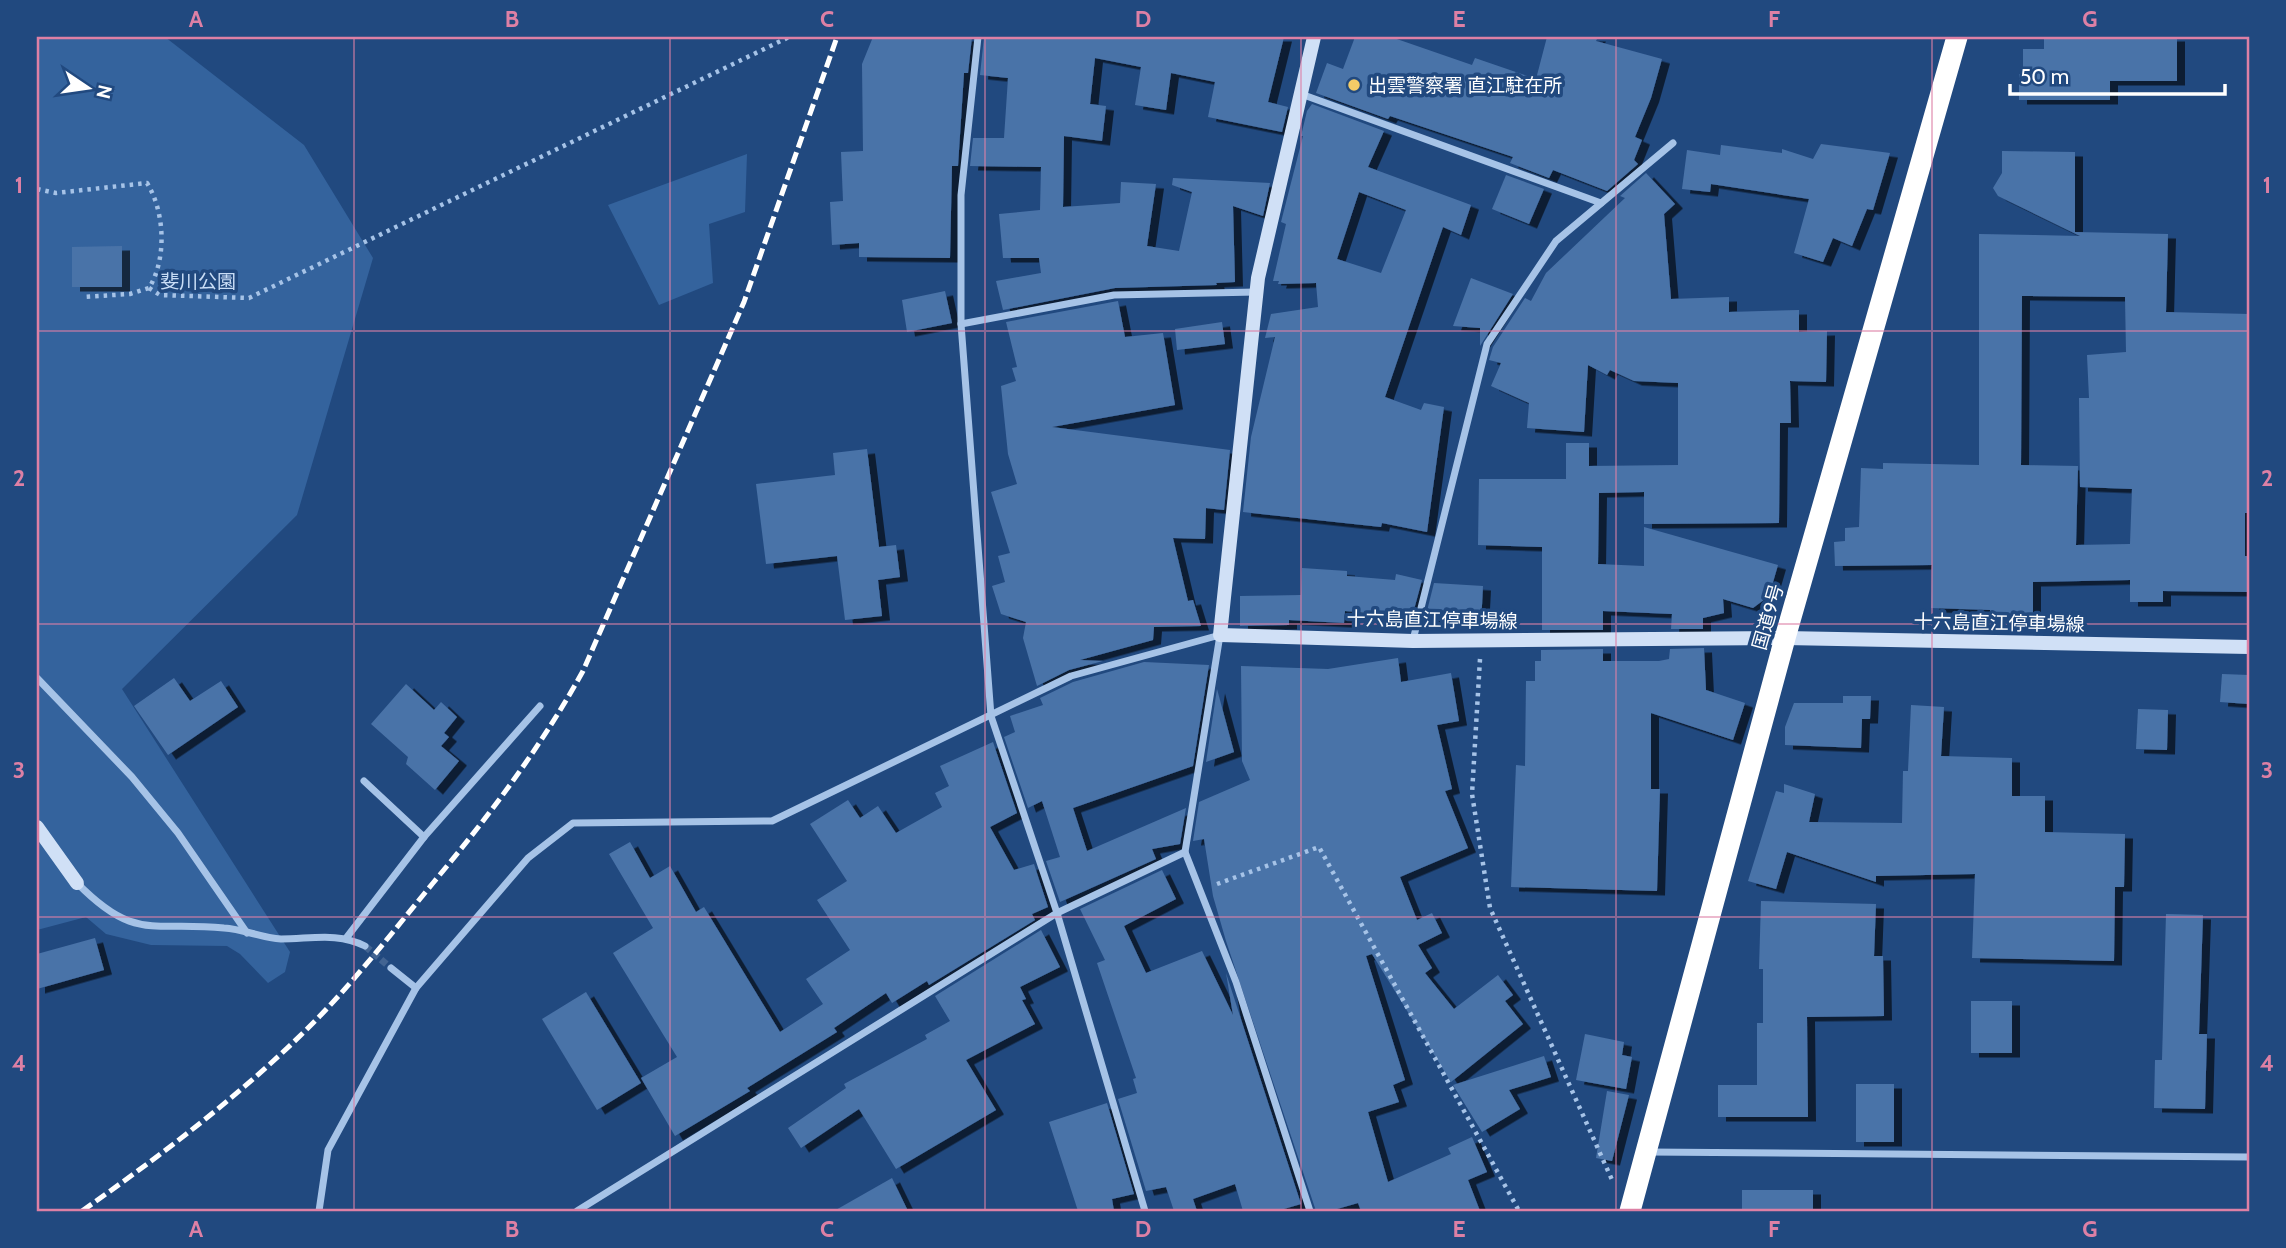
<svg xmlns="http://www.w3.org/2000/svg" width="2286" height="1248" viewBox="0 0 2286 1248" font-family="Cabin,'Noto Sans JP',sans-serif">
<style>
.green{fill:#34639d}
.building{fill:#4a73a8;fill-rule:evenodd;filter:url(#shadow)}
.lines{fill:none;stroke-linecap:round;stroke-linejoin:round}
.street-tunnel{stroke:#426492;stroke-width:7;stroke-dasharray:7 3.5;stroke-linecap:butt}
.path{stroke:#a6c3e7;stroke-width:4.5;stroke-dasharray:3.5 5;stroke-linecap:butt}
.street{stroke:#a6c3e7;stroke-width:7}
.secondary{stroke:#d0e0f6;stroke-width:14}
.highway{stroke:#fff;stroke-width:21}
.rail{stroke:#fff;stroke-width:5;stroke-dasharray:12 5;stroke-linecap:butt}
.grid{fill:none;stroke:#dd80a5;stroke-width:2;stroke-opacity:0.55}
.poi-dot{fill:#f4cc67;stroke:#21497f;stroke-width:2.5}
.labels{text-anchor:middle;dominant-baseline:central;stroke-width:7;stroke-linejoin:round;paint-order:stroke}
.poi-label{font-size:19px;fill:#fff;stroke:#21497f;text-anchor:start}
.park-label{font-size:19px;fill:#c9ddf6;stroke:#21497f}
.street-label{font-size:19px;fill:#fff;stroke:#21497f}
.neatline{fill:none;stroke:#dd80a5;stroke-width:2.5}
.grid-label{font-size:23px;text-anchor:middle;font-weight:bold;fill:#dd80a5}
</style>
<defs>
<filter id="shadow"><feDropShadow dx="8" dy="4.5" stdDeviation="0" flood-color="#0009"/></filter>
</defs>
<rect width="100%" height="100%" fill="#21497f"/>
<!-- green -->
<g class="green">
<path d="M37 37H165L304 145 373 258 297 515 122 689 290 952 285 972 268 983 240 954 227 946 151 945 106 934 86 917 37 930Z"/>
<path d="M747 154 745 212 709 224 713 283 659 305 608 205Z"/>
</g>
<!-- building -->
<g class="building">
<path d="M873 37H972L968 73H964L958 166H952L950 258 859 257V243L832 245 830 202 843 201 841 152 863 151 862 64Z"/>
<path d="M984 37H1284L1268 102 1288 107 1282 132 1208 117 1215 82 1171 73 1166 110 1135 105 1141 67 1095 58 1090 104 1106 106 1102 141 1064 136 1063 207 1120 203 1121 182 1156 184 1147 246 1179 251 1192 192 1172 185 1173 178 1270 183 1263 216 1233 206 1235 282 1216 283 1217 285 1115 288 1003 310 996 281 1041 273 1039 258H1003L999 214 1040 210 1041 167 970 166 973 138H1004L1008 78 980 75Z"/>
<path d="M1355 37H1391L1472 65 1475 58 1536 79 1547 37H1598L1596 41 1662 59 1651 98 1635 137 1642 140 1634 160 1638 164 1607 191 1553 170 1549 178 1510 163 1513 157 1390 116 1388 119 1316 93 1327 63 1343 69Z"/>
<path d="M2177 37V81H2110V100H2019V74H2023V49H2044V38Z"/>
<path d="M1312 104 1384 131 1368 167 1471 205 1461 235 1443 227 1385 397 1421 410 1424 403 1444 407 1427 532 1382 523 1381 527 1243 512 1251 437 1275 337 1265 338 1271 314 1318 307 1316 283 1278 284 1279 281H1273L1286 224 1281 222 1303 136H1301L1307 111ZM1359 192 1406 210 1381 273 1337 259Z"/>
<path d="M1821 144 1890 153 1873 210 1867 209 1852 246 1833 238 1823 262 1794 253 1809 199 1711 184 1710 192 1682 189 1687 150 1720 155 1721 145 1782 153V149L1813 159Z"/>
<path d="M2002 151 2075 152V232L2168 234 2166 312 2249 314V513H2245V556H2249V592L2163 591V602H2130V580L2033 582V616H1990V610L1931 608 1932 565 1835 566 1834 542 1845 541V528L1859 527 1861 468 1883 469V463L1979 465V234L2080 236 1998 196 1993 188 2002 173ZM2022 296 2125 297 2126 352 2087 355 2089 398H2079L2080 487 2132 489 2130 544 2076 545 2078 466 2021 465Z"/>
<path d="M1646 173 1675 204 1664 214 1671 299 1729 297V312L1799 310V332L1827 331 1826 382 1790 381 1791 423H1780L1779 523 1644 524V492L1599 493 1598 564 1644 566V527L1778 565 1769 596 1753 608 1723 599 1724 613 1703 618V629H1671L1672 614 1603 611V630H1542V547L1478 545 1479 479H1566V443H1589V466L1678 465V383L1634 381 1610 370 1607 375 1588 365 1584 432 1527 428 1529 403 1491 386 1501 363 1489 360 1493 347 1525 298 1531 301 1546 273 1625 198 1620 196Z"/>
<path d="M1506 175 1544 189 1529 224 1492 209Z"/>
<path d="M122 246V287H72V247Z"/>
<path d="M1471 278 1513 294 1480 346V328L1453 326Z"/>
<path d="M945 291 952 323 907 332 902 300Z"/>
<path d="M1118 301 1125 337 1163 333 1175 405 1052 427 1230 450 1224 510 1206 508 1205 539 1173 538 1188 601 1193 600 1201 626 1154 627 1153 640 1080 660 1103 661 1069 670 1037 686 1023 638 1026 622 1001 614 992 586 1005 582 998 556 1010 553 991 492 1017 484 1008 454 1001 386 1016 381 1012 368 1017 367 1006 322Z"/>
<path d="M1222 322 1225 344 1177 350 1175 329Z"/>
<path d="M867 449 879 547 896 545 900 577 878 580 882 616 845 620 837 556 766 564 756 484 835 475 833 453Z"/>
<path d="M1302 568 1347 571V576L1395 580 1396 574 1422 580 1412 617 1345 611 1344 623 1289 620V625L1240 626V596L1301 595Z"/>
<path d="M1434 583 1483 586 1481 624 1425 619Z"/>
<path d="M1704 648 1706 690 1745 703 1733 740 1651 713V789H1660L1657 891 1511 887 1516 765 1525 766 1526 681H1535V661H1541V650L1603 649V661H1659L1669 659 1670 649Z"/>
<path d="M1398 658 1401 682 1451 673 1459 721 1437 725 1452 789 1445 791 1468 848 1400 877 1417 920 1432 913 1442 933 1418 945 1432 968 1425 973 1454 1009 1498 975 1513 995 1505 1001 1523 1024 1451 1082 1372 954 1366 956 1405 1080 1393 1085 1399 1102 1368 1112 1388 1182 1451 1154 1448 1148 1472 1137 1487 1172 1468 1180 1480 1211H1361L1358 1203 1330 1211H1316L1226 941 1213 896 1204 839 1193 841 1199 802 1250 780 1242 761 1241 666 1328 669Z"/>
<path d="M1144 662 1209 665 1193 766 1073 808 1087 851 1186 808 1180 844 1152 849 1156 859 1060 902 1046 861 1060 857 1042 801 1028 808 1004 737 1015 732 1010 716 1043 705 1040 698 1073 682Z"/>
<path d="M2222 674 2249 675V704L2220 702Z"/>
<path d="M174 678 190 701 221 681 238 707 168 755 134 706Z"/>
<path d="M406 684 434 710 441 702 457 717 444 733 449 737 441 746 459 761 435 790 406 764 408 757 371 724Z"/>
<path d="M1217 689 1234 752 1206 762Z"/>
<path d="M1843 696H1871L1870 719H1862L1861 748 1785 745V727L1794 703H1843Z"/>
<path d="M1911 705 1944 707 1941 756 2012 758V796H2045V832L2125 834 2124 887H2115L2114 961 1972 958 1975 874 1876 876V882L1787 852 1776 889 1748 881 1776 791 1784 793V784L1815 794 1809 822 1902 823 1903 771H1908Z"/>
<path d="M2138 709 2168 710 2167 750 2136 749Z"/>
<path d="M993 742 1017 813 990 827 1014 870 1034 864 1048 907 1032 914 1035 920 929 985 927 981 892 1003 886 993 834 1028 837 1032 747 1088 750 1091 675 1136 641 1078 677 1057 613 953 653 928 609 854 630 842 650 878 670 866 696 912 704 907 780 1032 823 1004 806 979 850 950 817 900 847 881 810 824 848 800 860 818 878 806 896 833 942 807 935 793 949 786 940 766Z"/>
<path d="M1162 870 1176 899 1124 926 1146 973 1202 951 1233 1015 1226 973 1301 1204 1277 1211H1243L1235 1184 1193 1199 1197 1211H1174L1166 1187 1146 1191 1118 1099 1137 1093 1133 1079 1136 1078 1097 963 1105 960 1080 909Z"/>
<path d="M1761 901 1876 904 1874 956H1883L1884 1016 1807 1017 1808 1117H1718V1085H1757V1023H1763V969H1759Z"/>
<path d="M2166 914 2203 915 2199 1034H2207L2205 1109 2154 1108 2155 1060H2162Z"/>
<path d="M1041 930 1060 967 1020 987 1026 999 1022 1000 1035 1024 966 1060 996 1110 896 1169 859 1109 801 1148 788 1128 846 1088 844 1084 927 1039 925 1035 950 1021 935 996Z"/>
<path d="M95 938 104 970 37 989V954Z"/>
<path d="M586 992 641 1083 597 1110 542 1019Z"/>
<rect x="1971" y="1001" width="41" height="52"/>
<path d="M1585 1034 1624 1042 1622 1055 1632 1057 1626 1089 1576 1080Z"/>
<path d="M1544 1056 1551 1077 1509 1090 1520 1109 1482 1132 1453 1085Z"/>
<rect x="1856" y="1084" width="38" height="58"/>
<path d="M1607 1091 1629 1095 1612 1161 1596 1158Z"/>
<path d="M1107 1103 1134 1194 1112 1199 1114 1211H1078L1049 1122Z"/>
<path d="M892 1178 908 1211H834Z"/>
<rect x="1742" y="1190" width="71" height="21"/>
</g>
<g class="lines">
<!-- street-tunnel -->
<path class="street-tunnel" d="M365 946 391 968"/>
<!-- path -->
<g class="path">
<path d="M37 189 56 193 147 183C165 212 167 259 149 288L130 294 82 297"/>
<path d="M149 288 160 295 249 298 789 37"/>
<path d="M1480 659 1472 794 1490 908 1613 1182"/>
<path d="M1217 884 1319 847 1519 1211"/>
</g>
<!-- street -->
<g class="street">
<path d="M978 37 961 195V324L991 716 1057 913 1145 1211"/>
<path d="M1301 94 1601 203"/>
<path d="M961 324 1114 295 1256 292"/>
<path d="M1413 640 1487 344 1556 241 1673 143"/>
<path d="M37 678 132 777 178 833 247 933"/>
<path d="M364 781 424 837"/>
<path d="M77 883C135 942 152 921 224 928 243 929 262 938 281 939 311 939 338 932 365 946"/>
<path d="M347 937 424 837 540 706"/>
<path d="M391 968 416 988"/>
<path d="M1648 1152 2249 1157"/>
<path d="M319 1211 328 1150 416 988 528 858 573 823 772 821 1071 676 1220 635 1185 852 1236 982 1310 1211"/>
<path d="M577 1211 1057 913 1185 852"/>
</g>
<!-- secondary -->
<g class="secondary">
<path d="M1314 37 1258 278 1220 635 1413 641 1785 638 2249 647"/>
<path d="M37 827 77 883"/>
</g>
<!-- highway -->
<path class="highway" d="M1630 1211 1785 638 1957 37"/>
<!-- rail -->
<path class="rail" d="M82 1211C163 1154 246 1091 316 1020 358 977 395 929 433 883 489 816 541 747 583 671L744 302 837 37"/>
</g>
<!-- grid -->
<path class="grid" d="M354 37V1211M670 37V1211M985 37V1211M1301 37V1211M1616 37V1211M1932 37V1211M37 331H2249M37 624H2249M37 917H2249"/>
<!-- markers -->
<circle class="poi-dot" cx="1354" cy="85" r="7"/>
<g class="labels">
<!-- poi labels -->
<g class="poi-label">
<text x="1368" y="85">出雲警察署 直江駐在所</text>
</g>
<!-- park labels -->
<g class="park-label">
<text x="198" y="281">斐川公園</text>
</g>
<!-- street labels -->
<g class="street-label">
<text transform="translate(1768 617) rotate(-74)">国道9号</text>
<text transform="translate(1432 620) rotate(1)">十六島直江停車場線</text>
<text transform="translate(1999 623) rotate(1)">十六島直江停車場線</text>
</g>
</g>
<!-- border -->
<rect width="2286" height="1248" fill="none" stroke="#21497f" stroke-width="77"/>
<!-- north arrow -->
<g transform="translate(88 88) rotate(103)" stroke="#21497f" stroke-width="5" paint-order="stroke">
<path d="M0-5L12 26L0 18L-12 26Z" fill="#ffffff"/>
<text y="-10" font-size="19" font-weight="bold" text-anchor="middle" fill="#ffffff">N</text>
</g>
<!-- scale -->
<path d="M2010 84v10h215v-10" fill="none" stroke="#ffffff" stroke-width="3.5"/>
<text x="2020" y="84" font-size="21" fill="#ffffff" stroke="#21497f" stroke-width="5" paint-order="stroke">50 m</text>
<rect x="38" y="38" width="2210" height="1172" class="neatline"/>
<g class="grid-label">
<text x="196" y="27">A</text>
<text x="512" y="27">B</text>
<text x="827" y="27">C</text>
<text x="1143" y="27">D</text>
<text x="1459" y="27">E</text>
<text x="1774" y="27">F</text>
<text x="2090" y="27">G</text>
<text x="19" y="193">1</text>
<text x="2267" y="193">1</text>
<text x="19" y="486">2</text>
<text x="2267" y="486">2</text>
<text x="19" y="778">3</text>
<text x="2267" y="778">3</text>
<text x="19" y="1071">4</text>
<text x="2267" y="1071">4</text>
<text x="196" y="1237">A</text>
<text x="512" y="1237">B</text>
<text x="827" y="1237">C</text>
<text x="1143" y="1237">D</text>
<text x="1459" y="1237">E</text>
<text x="1774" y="1237">F</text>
<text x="2090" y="1237">G</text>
</g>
</svg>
